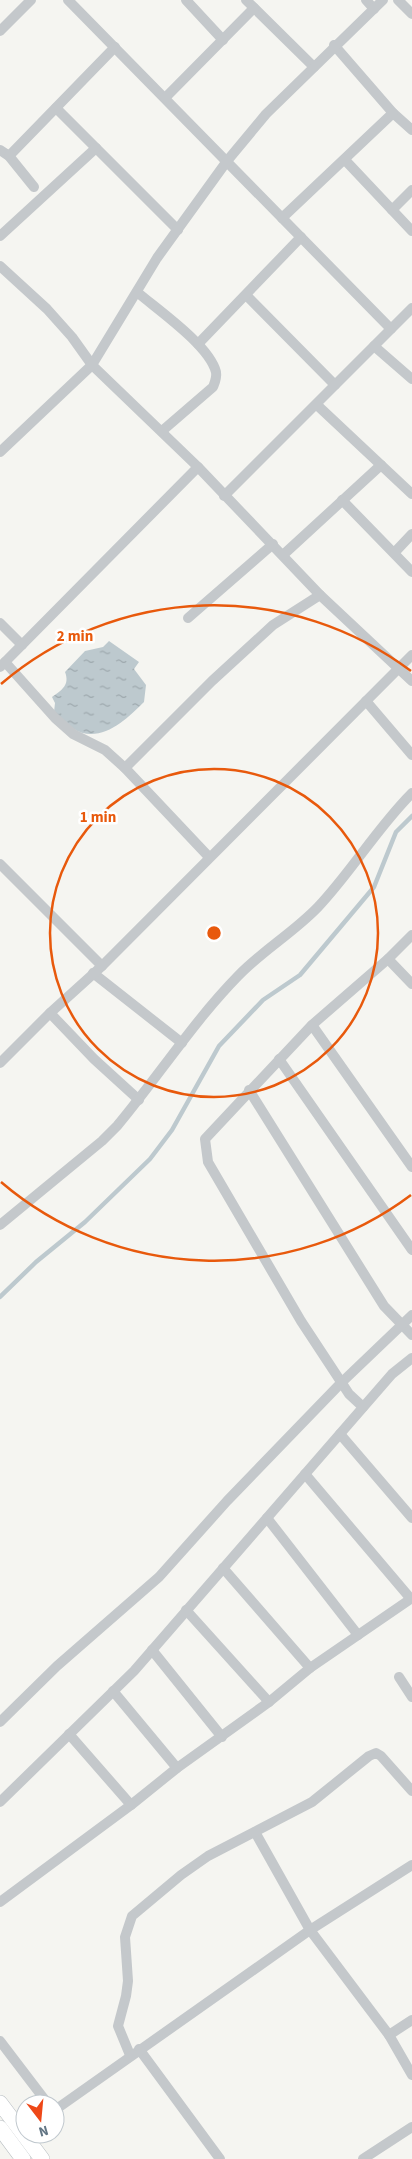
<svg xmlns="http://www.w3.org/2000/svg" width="412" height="2159" viewBox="0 0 412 2159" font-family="'Source Sans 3',sans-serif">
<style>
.water{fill:url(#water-ripples)}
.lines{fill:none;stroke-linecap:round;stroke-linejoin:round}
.stream{stroke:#bdc9ce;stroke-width:4.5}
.secondary-casing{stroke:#b4babe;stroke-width:16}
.street{stroke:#c4c8cb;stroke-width:10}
.secondary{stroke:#fff;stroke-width:15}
.ring{fill:none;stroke:#e8590c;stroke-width:2.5}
.centre{fill:#e8590c;stroke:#fff;stroke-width:2.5}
.ring-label{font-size:15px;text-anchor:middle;font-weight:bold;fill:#e8590c;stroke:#fff;stroke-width:5;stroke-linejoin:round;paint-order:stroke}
</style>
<defs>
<pattern id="water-ripples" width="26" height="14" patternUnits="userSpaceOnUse" patternTransform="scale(1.25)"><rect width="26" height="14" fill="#bdc9ce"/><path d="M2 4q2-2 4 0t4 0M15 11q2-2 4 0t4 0" fill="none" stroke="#9da8ad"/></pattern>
</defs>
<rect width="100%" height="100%" fill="#f5f5f1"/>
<!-- water -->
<path class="water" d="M109 641 139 662 134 669 146 685 144 702C126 720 99 746 72 728 66 723 60 717 54 712L55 703 52 697C62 690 70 685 65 672L85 651 103 647Z"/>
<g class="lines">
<!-- stream -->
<path class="stream" d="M0 1297 36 1262 85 1222 150 1159 172 1130 219 1046 263 1000 300 975 374 887 396 832 412 816"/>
<defs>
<g id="secondary">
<path d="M0 2103 42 2159"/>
<path d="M0 2128 23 2159"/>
</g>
</defs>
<!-- secondary casing -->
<use href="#secondary" class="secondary-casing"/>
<!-- street -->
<g class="street">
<path d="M68 0 391 329"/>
<path d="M186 0 223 40"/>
<path d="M246 0 314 67"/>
<path d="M366 0 374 9"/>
<path d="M398 0 412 14"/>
<path d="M0 31 31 0"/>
<path d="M334 45 393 113 412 130"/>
<path d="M165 98 254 8"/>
<path d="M56 108 178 230"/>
<path d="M0 150 9 156 34 187"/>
<path d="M9 156 115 47"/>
<path d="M345 160 412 231"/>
<path d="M392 210 412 190"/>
<path d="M282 218 393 113"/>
<path d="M0 236 96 148"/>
<path d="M0 266 47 309 72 337 92 365 198 467 320 595 412 681"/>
<path d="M137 292C158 310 209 345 216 372 217 378 215 382 213 387L162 431"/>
<path d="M247 296 335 385"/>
<path d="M198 344 301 237"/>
<path d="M374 346 412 379"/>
<path d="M317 405 412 494"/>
<path d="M0 452 92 365 157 258 227 161 266 114 383 0"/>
<path d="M224 496 412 308"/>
<path d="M342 500 412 572"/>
<path d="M395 552 412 534"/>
<path d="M283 555 381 465"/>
<path d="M188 618 273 544"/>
<path d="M0 623 22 645"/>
<path d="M5 662 55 718 73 734 105 750 125 768 209 857"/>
<path d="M0 667 198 467"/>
<path d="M366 701 412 755"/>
<path d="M125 768 212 681 273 625 320 595"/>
<path d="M0 864 102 966"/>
<path d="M388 959 412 984"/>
<path d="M93 973 182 1043"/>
<path d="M50 1013 94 1059 139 1100"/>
<path d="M312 1025 412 1167"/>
<path d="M279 1059 412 1250"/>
<path d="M0 1063 50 1013 102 966 412 655"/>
<path d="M249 1090 384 1306 412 1335"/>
<path d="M0 1225 102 1141 117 1126C158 1077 193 1022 238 976 263 950 293 933 318 907 352 871 377 828 412 793"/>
<path d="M363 1407 349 1394 301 1321 208 1162 205 1139 312 1025 388 959 412 935"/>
<path d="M340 1434 412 1518"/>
<path d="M305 1474 411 1599"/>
<path d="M267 1518 358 1635"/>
<path d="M223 1568 310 1668"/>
<path d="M186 1610 269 1702"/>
<path d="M152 1650 222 1737"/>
<path d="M399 1677 412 1697"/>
<path d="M113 1691 177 1768"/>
<path d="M0 1722 57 1666 159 1577 227 1501 341 1383 412 1315"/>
<path d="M69 1734 131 1805"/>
<path d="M0 1802 134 1671 392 1374 412 1358"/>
<path d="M255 1832 310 1930 389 2035 412 2075"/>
<path d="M0 1902 131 1805 177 1768 269 1702 310 1668 412 1598"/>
<path d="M389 2035 412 2020"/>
<path d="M0 2041 48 2104"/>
<path d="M139 2049 220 2159"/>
<path d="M130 2055 118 2026 126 1996 128 1981 125 1937 132 1916 181 1875 208 1856 312 1802 369 1756 376 1753 381 1756 412 1791"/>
<path d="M55 2110 310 1930 412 1865"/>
<path d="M363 2159 412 2127"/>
</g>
<!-- secondary -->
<use href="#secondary" class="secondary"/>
</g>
<!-- distance rings -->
<g class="ring">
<circle cx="214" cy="933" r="164"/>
<path d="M411 1195A328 328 0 0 1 1 1182M1 684A328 328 0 0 1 411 671"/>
</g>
<circle cx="214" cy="933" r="8" class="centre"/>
<g class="ring-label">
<text x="75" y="641">2 min</text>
<text x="98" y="822">1 min</text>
</g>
<!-- north arrow -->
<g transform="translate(40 2119) rotate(164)"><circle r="24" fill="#ffffff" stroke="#c0c8ce"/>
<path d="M0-4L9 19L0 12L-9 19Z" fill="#ee4818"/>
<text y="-8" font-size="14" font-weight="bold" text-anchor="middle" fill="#627584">N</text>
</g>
</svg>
